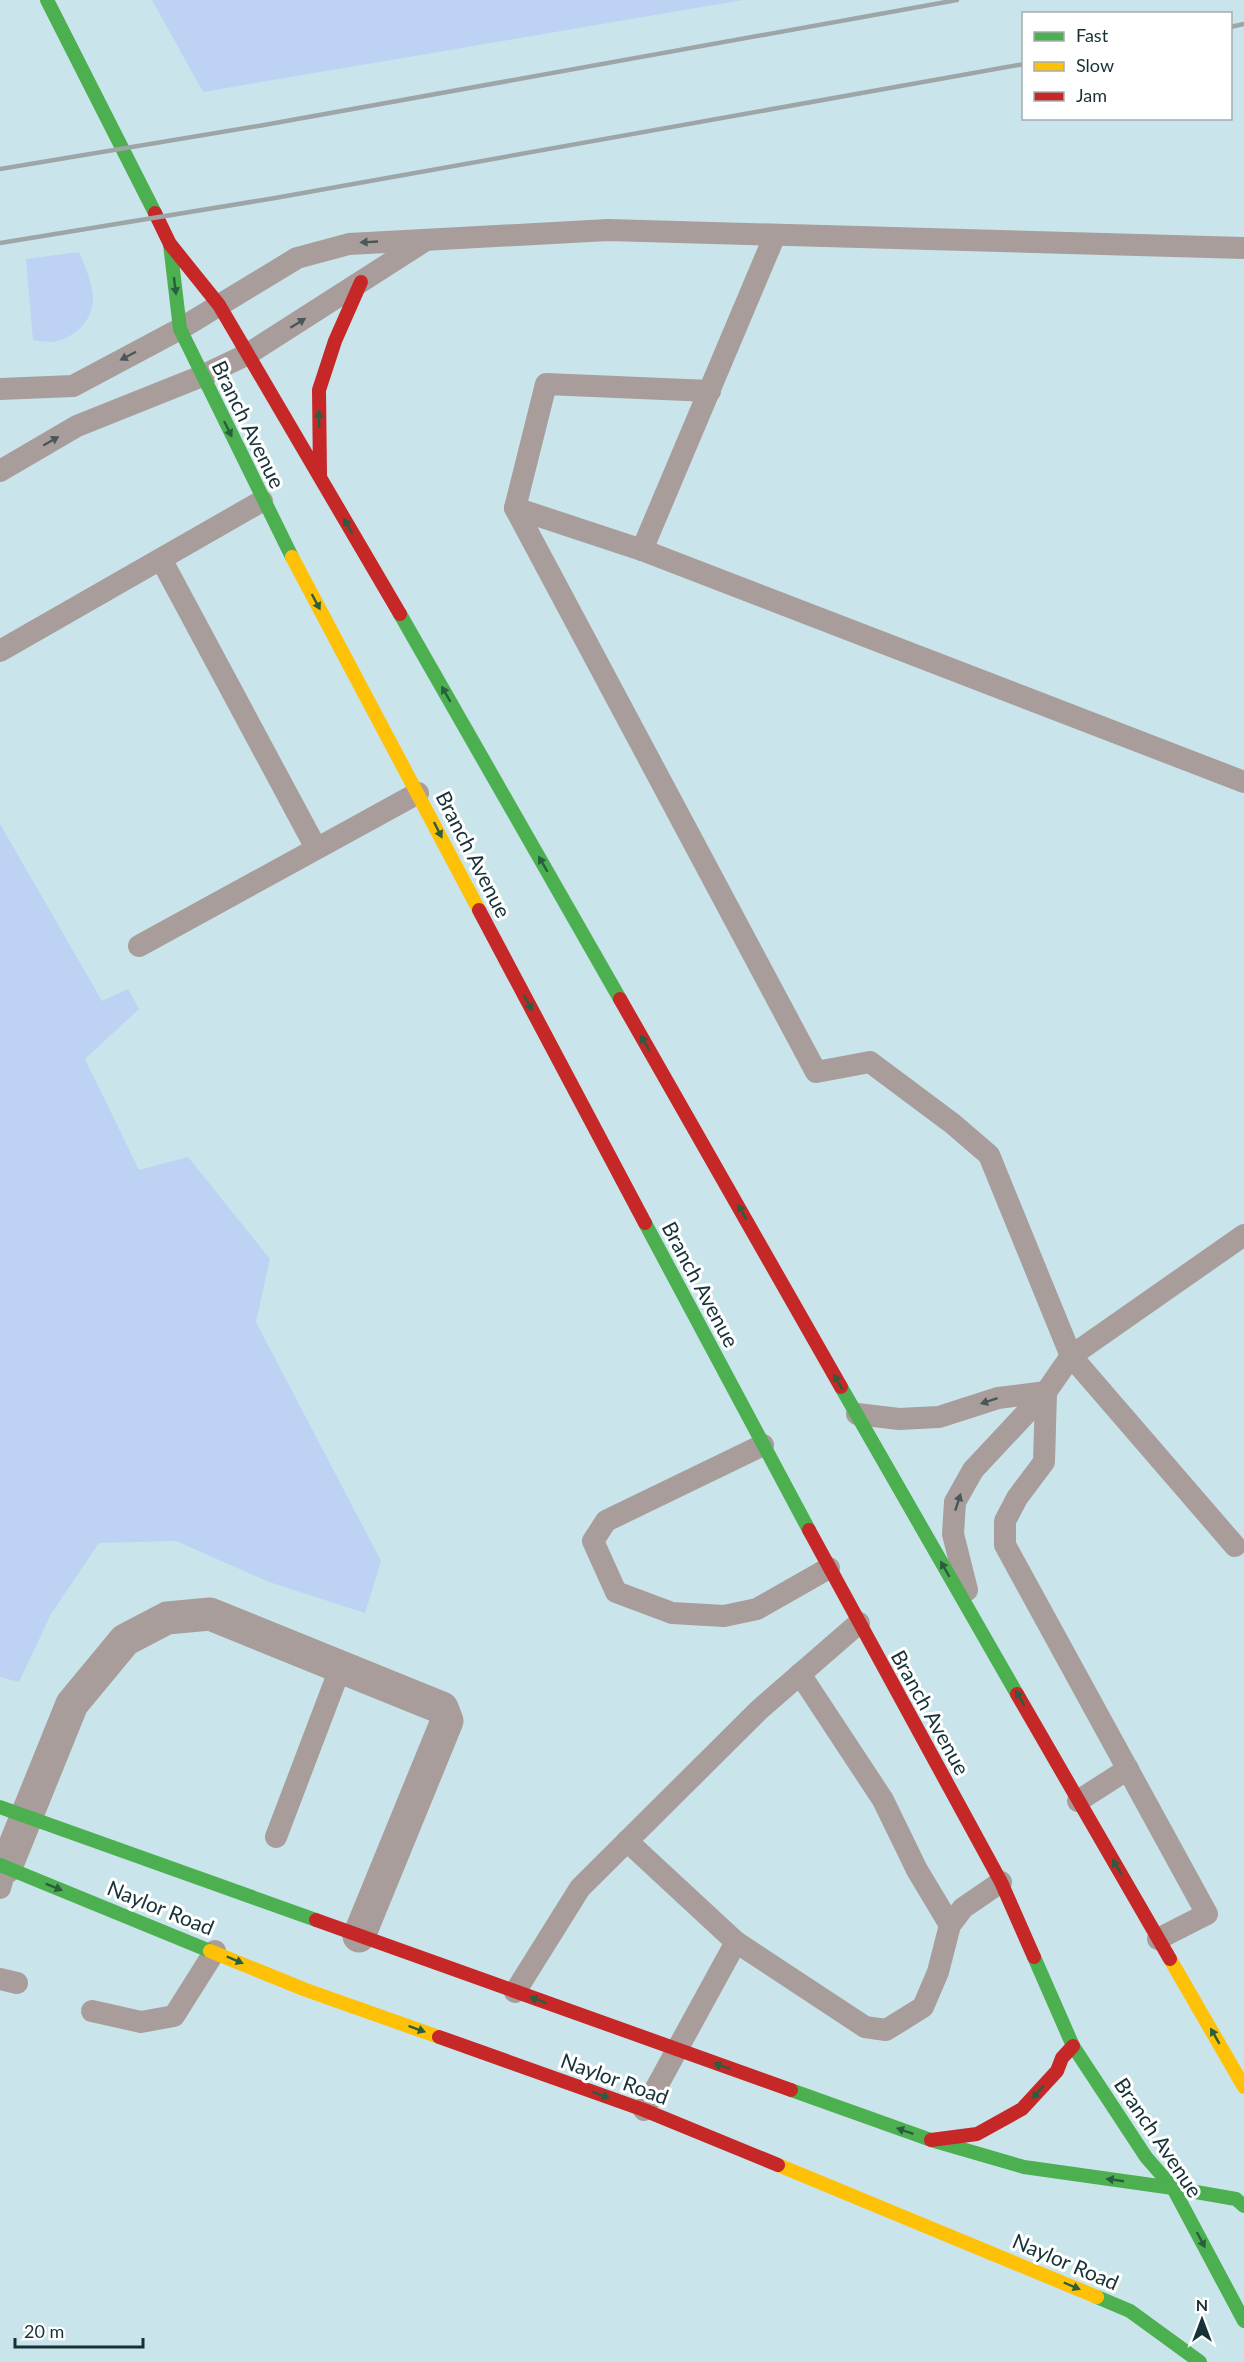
<svg xmlns="http://www.w3.org/2000/svg" width="1244" height="2362" viewBox="0 0 1244 2362" font-family="Lato,sans-serif">
<style>
.green{fill:#bed2f3}
.lines{fill:none;stroke-linecap:round;stroke-linejoin:round}
.lane{stroke:#a89d9a;stroke-width:22}
.street{stroke:#a89d9a;stroke-width:33}
.fast{stroke:#4caf50;stroke-width:14}
.slow{stroke:#ffc107;stroke-width:14}
.jam{stroke:#c62828;stroke-width:14}
.rail{stroke:#9ea5a6;stroke-width:4.5}
.oneway{fill:#49575a}
.oneway2{fill:#295e40}
.labels{text-anchor:middle;dominant-baseline:central;stroke-width:6;stroke-linejoin:round;paint-order:stroke}
.street-label{font-size:21px;fill:#163237;stroke:#fff}
</style>
<rect width="100%" height="100%" fill="#c9e5eb"/>
<!-- green -->
<g class="green">
<path d="M152 0H743L203 92Z"/>
<path d="M79 252C85 266 92 282 93 297 94 320 74 339 52 342 46 342 39 341 33 340L26 259Z"/>
<path d="M0 824 102 1001 128 989 139 1009 85 1059 139 1170 188 1157 270 1259 256 1322 381 1561 365 1613 269 1582 176 1541 99 1543 51 1614 19 1682 0 1677Z"/>
</g>
<g class="lines">
<!-- lane -->
<g class="lane">
<path d="M0 389 73 386 180 329 297 258 349 244 608 230 1244 248"/>
<path d="M710 391 546 384 515 508 816 1072 870 1062 953 1124 989 1155 1071 1356 1235 1546"/>
<path d="M0 471 77 426 202 376 248 354 426 240"/>
<path d="M515 508 642 550 1244 782"/>
<path d="M642 550 775 235"/>
<path d="M161 559 316 848"/>
<path d="M0 651 262 501"/>
<path d="M139 946 418 793"/>
<path d="M1046 1392 1044 1462 1017 1498 1005 1521V1545L1207 1914 1158 1939"/>
<path d="M857 1414 899 1419 939 1417 998 1398 1046 1392"/>
<path d="M763 1445 606 1521 593 1541 616 1592 672 1613 724 1616 757 1609 829 1568"/>
<path d="M967 1590 953 1534 955 1502 973 1470 1046 1392 1071 1356 1244 1235"/>
<path d="M800 1674 883 1800 917 1870 950 1925"/>
<path d="M1078 1801 1128 1769"/>
<path d="M276 1837 341 1666"/>
<path d="M627 1841 736 1942 644 2110"/>
<path d="M0 1888 6 1867"/>
<path d="M736 1942 865 2027 886 2030 923 2007 938 1972 950 1925 963 1908 1001 1882"/>
<path d="M0 1979 17 1983"/>
<path d="M515 1992 580 1888 759 1710 859 1623"/>
<path d="M92 2011 141 2022 174 2016 215 1951"/>
</g>
<!-- street -->
<path class="street" d="M6 1867 72 1704 125 1640 167 1618 210 1614 442 1708 447 1721 359 1936"/>
<!-- fast -->
<g class="fast">
<path d="M47 0 155 213"/>
<path d="M170 244 180 329 292 557"/>
<path d="M400 614 620 999"/>
<path d="M645 1223 809 1530"/>
<path d="M841 1387 1017 1694"/>
<path d="M0 1807 316 1920"/>
<path d="M0 1865 210 1951"/>
<path d="M1034 1957 1073 2046 1146 2157 1173 2188 1244 2321"/>
<path d="M791 2090 931 2140 1024 2167 1173 2188"/>
<path d="M1173 2188 1236 2199 1244 2206"/>
<path d="M1097 2297 1130 2311 1200 2362"/>
</g>
<!-- slow -->
<g class="slow">
<path d="M292 557 479 910"/>
<path d="M210 1951 306 1990 439 2037"/>
<path d="M1170 1959 1244 2087"/>
<path d="M778 2165 1097 2297"/>
</g>
<!-- jam -->
<g class="jam">
<path d="M155 213 170 244 219 305 400 614"/>
<path d="M320 475 319 390 335 341 361 282"/>
<path d="M479 910 645 1223"/>
<path d="M620 999 841 1387"/>
<path d="M809 1530 1001 1882 1034 1957"/>
<path d="M1017 1694 1170 1959"/>
<path d="M316 1920 791 2090"/>
<path d="M439 2037 644 2110 778 2165"/>
<path d="M931 2140 977 2134 1022 2109 1057 2071 1062 2058 1073 2046"/>
</g>
<!-- rail -->
<g class="rail">
<path d="M1230 27 1244 24"/>
<path d="M0 169 264 125 957 0"/>
<path d="M0 243 275 198 1024 64"/>
</g>
</g>
<!-- one-way arrows -->
<defs><path id="oneway-solid" d="M-6-.8H1V-3.2L6.5 0L1 3.2V.8H-6Z" transform="scale(1.5)"/></defs>
<g class="oneway">
<use href="#oneway-solid" transform="translate(369 242) rotate(177)"/>
<use href="#oneway-solid" transform="translate(298 323) rotate(-32)"/>
<use href="#oneway-solid" transform="translate(128 356) rotate(152)"/>
<use href="#oneway-solid" transform="translate(51 441) rotate(-30)"/>
<use href="#oneway-solid" transform="translate(989 1401) rotate(162)"/>
<use href="#oneway-solid" transform="translate(958 1502) rotate(-72)"/>
</g>
<g class="oneway2">
<use href="#oneway-solid" transform="translate(175 286) rotate(83)"/>
<use href="#oneway-solid" transform="translate(319 419) rotate(-91)"/>
<use href="#oneway-solid" transform="translate(228 429) rotate(64)"/>
<use href="#oneway-solid" transform="translate(348 526) rotate(-120)"/>
<use href="#oneway-solid" transform="translate(316 602) rotate(62)"/>
<use href="#oneway-solid" transform="translate(446 694) rotate(-120)"/>
<use href="#oneway-solid" transform="translate(438 830) rotate(63)"/>
<use href="#oneway-solid" transform="translate(543 864) rotate(-120)"/>
<use href="#oneway-solid" transform="translate(528 1003) rotate(62)"/>
<use href="#oneway-solid" transform="translate(645 1043) rotate(-120)"/>
<use href="#oneway-solid" transform="translate(742 1212) rotate(-120)"/>
<use href="#oneway-solid" transform="translate(838 1382) rotate(-120)"/>
<use href="#oneway-solid" transform="translate(945 1569) rotate(-120)"/>
<use href="#oneway-solid" transform="translate(1020 1698) rotate(-120)"/>
<use href="#oneway-solid" transform="translate(1117 1867) rotate(-120)"/>
<use href="#oneway-solid" transform="translate(54 1887) rotate(22)"/>
<use href="#oneway-solid" transform="translate(235 1960) rotate(23)"/>
<use href="#oneway-solid" transform="translate(538 2000) rotate(-160)"/>
<use href="#oneway-solid" transform="translate(417 2029) rotate(20)"/>
<use href="#oneway-solid" transform="translate(1215 2036) rotate(-120)"/>
<use href="#oneway-solid" transform="translate(722 2066) rotate(-161)"/>
<use href="#oneway-solid" transform="translate(1038 2092) rotate(132)"/>
<use href="#oneway-solid" transform="translate(601 2095) rotate(20)"/>
<use href="#oneway-solid" transform="translate(905 2131) rotate(-161)"/>
<use href="#oneway-solid" transform="translate(1115 2180) rotate(-172)"/>
<use href="#oneway-solid" transform="translate(1201 2240) rotate(62)"/>
<use href="#oneway-solid" transform="translate(1072 2286) rotate(23)"/>
</g>
<g class="labels">
<!-- street labels -->
<g class="street-label">
<text transform="translate(249 424) rotate(64)">Branch Avenue</text>
<text transform="translate(474 854) rotate(63)">Branch Avenue</text>
<text transform="translate(701 1284) rotate(62)">Branch Avenue</text>
<text transform="translate(931 1712) rotate(61)">Branch Avenue</text>
<text transform="translate(161 1907) rotate(22)">Naylor Road</text>
<text transform="translate(615 2078) rotate(20)">Naylor Road</text>
<text transform="translate(1159 2137) rotate(56)">Branch Avenue</text>
<text transform="translate(1066 2261) rotate(23)">Naylor Road</text>
</g>
</g>
<!-- legend -->
<rect x="1022" y="12" width="210" height="108" fill="#ffffff" stroke="#a2adaf" stroke-width="1.5"/>
<rect x="1034" y="32" width="30" height="9" fill="#4caf50" stroke="#a2adaf" stroke-width="1.5"/>
<text x="1076" y="42" font-size="18" fill="#163237">Fast</text>
<rect x="1034" y="62" width="30" height="9" fill="#ffc107" stroke="#a2adaf" stroke-width="1.5"/>
<text x="1076" y="72" font-size="18" fill="#163237">Slow</text>
<rect x="1034" y="92" width="30" height="9" fill="#c62828" stroke="#a2adaf" stroke-width="1.5"/>
<text x="1076" y="102" font-size="18" fill="#163237">Jam</text>
<!-- north arrow -->
<g transform="translate(1202 2320)" stroke="#ffffff" stroke-width="4.5" paint-order="stroke">
<path d="M0-4.5L10 22L0 15L-10 22Z" fill="#163237"/>
<text y="-9" font-size="16" font-weight="bold" text-anchor="middle" fill="#163237">N</text>
</g>
<!-- scale -->
<path d="M15 2338v9h128v-9" fill="none" stroke="#163237" stroke-width="3"/>
<text x="24" y="2338" font-size="18" fill="#163237" stroke="#ffffff" stroke-width="4.5" paint-order="stroke">20 m</text>
</svg>
